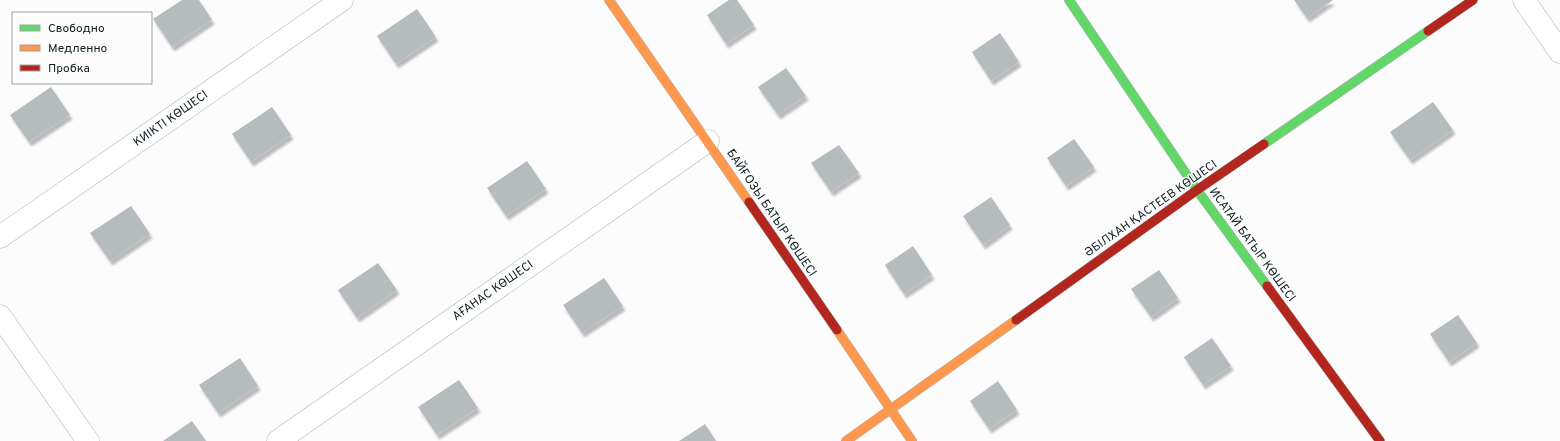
<svg xmlns="http://www.w3.org/2000/svg" width="1560" height="441" viewBox="0 0 1560 441" font-family="Overpass,sans-serif">
<style>
.building{fill:#b4bcbe;filter:url(#shadow)}
.lines{fill:none;stroke-linecap:round;stroke-linejoin:round}
.street-casing{stroke:#acb4b6;stroke-width:23}
.fast-casing{stroke:#acb4b6;stroke-width:10}
.slow-casing{stroke:#acb4b6;stroke-width:10}
.jam-casing{stroke:#acb4b6;stroke-width:10}
.street{stroke:#fff;stroke-width:22}
.fast{stroke:#63d668;stroke-width:9}
.slow{stroke:#ff974d;stroke-width:9}
.jam{stroke:#b3261e;stroke-width:9}
.labels{text-anchor:middle;dominant-baseline:central;stroke-width:3;stroke-linejoin:round;paint-order:stroke}
.street-label{font-size:12px;fill:#0e1e23;stroke:#fcfcfc}
</style>
<defs>
<filter id="shadow"><feDropShadow dx="2.5" dy="4.5" stdDeviation="1" flood-color="#0004"/></filter>
</defs>
<rect width="100%" height="100%" fill="#fcfcfc"/>
<!-- building -->
<g class="building">
<path d="M182 0H199L212 20 172 47 153 19Z"/>
<path d="M729 0H737L754 25 726 44 707 15Z"/>
<path d="M1294 0H1333L1307 18Z"/>
<path d="M417 9 436 37 396 64 377 36Z"/>
<path d="M1000 33 1019 62 991 81 972 52Z"/>
<path d="M786 68 806 96 778 115 758 87Z"/>
<path d="M51 87 70 115 29 142 10 115Z"/>
<path d="M1433 102 1453 130 1410 160 1390 132Z"/>
<path d="M272 107 291 135 251 162 232 134Z"/>
<path d="M1074 139 1094 167 1066 186 1047 158Z"/>
<path d="M839 145 859 173 831 192 811 163Z"/>
<path d="M527 161 546 189 506 216 487 188Z"/>
<path d="M991 197 1010 225 983 245 963 216Z"/>
<path d="M131 206 150 234 110 261 90 233Z"/>
<path d="M913 246 932 275 904 294 885 265Z"/>
<path d="M378 263 397 290 357 318 338 290Z"/>
<path d="M1159 270 1178 298 1151 317 1131 289Z"/>
<path d="M604 278 623 306 582 333 563 305Z"/>
<path d="M1458 315 1477 343 1449 362 1430 334Z"/>
<path d="M1212 338 1231 366 1203 385 1184 357Z"/>
<path d="M240 358 258 386 218 413 199 385Z"/>
<path d="M459 380 478 408 437 435 418 407Z"/>
<path d="M998 381 1017 410 989 429 970 401Z"/>
<path d="M192 421 206 441H163Z"/>
<path d="M705 424 716 441H679Z"/>
</g>
<g class="lines">
<defs>
<g id="street">
<path d="M1524 0 1560 52"/>
<path d="M0 237 342 0"/>
<path d="M0 316 88 441"/>
<path d="M278 441 708 141"/>
</g>
<g id="fast">
<path d="M1069 0 1197 190 1267 286"/>
<path d="M1264 144 1428 31"/>
</g>
<g id="slow">
<path d="M609 0 749 202"/>
<path d="M837 330 912 441"/>
<path d="M846 441 1016 320"/>
</g>
<g id="jam">
<path d="M1428 31 1473 0"/>
<path d="M749 202 837 330"/>
<path d="M1267 286 1380 441"/>
<path d="M1016 320 1197 190 1264 144"/>
</g>
</defs>
<!-- street casing -->
<use href="#street" class="street-casing"/>
<!-- fast casing -->
<use href="#fast" class="fast-casing"/>
<!-- slow casing -->
<use href="#slow" class="slow-casing"/>
<!-- jam casing -->
<use href="#jam" class="jam-casing"/>
<!-- street -->
<use href="#street" class="street"/>
<!-- fast -->
<use href="#fast" class="fast"/>
<!-- slow -->
<use href="#slow" class="slow"/>
<!-- jam -->
<use href="#jam" class="jam"/>
</g>
<g class="labels">
<!-- street labels -->
<g class="street-label">
<text transform="translate(171 119) rotate(-35)">КИІКТІ КӨШЕСІ</text>
<text transform="translate(1151 209) rotate(-35)">ӘБІЛХАН ҚАСТЕЕВ КӨШЕСІ</text>
<text transform="translate(771 213) rotate(56)">БАЙҒОЗЫ БАТЫР КӨШЕСІ</text>
<text transform="translate(1252 245) rotate(54)">ИСАТАЙ БАТЫР КӨШЕСІ</text>
<text transform="translate(493 291) rotate(-35)">АҒАНАС КӨШЕСІ</text>
</g>
</g>
<!-- legend -->
<rect x="12" y="12" width="140" height="72" fill="#fcfcfc" stroke="#9da3a5"/>
<rect x="20" y="25" width="20" height="6" fill="#63d668" stroke="#9da3a5"/>
<text x="48" y="32" font-size="12" fill="#0e1e23">Свободно</text>
<rect x="20" y="45" width="20" height="6" fill="#ff974d" stroke="#9da3a5"/>
<text x="48" y="52" font-size="12" fill="#0e1e23">Медленно</text>
<rect x="20" y="65" width="20" height="6" fill="#b3261e" stroke="#9da3a5"/>
<text x="48" y="72" font-size="12" fill="#0e1e23">Пробка</text>
</svg>
